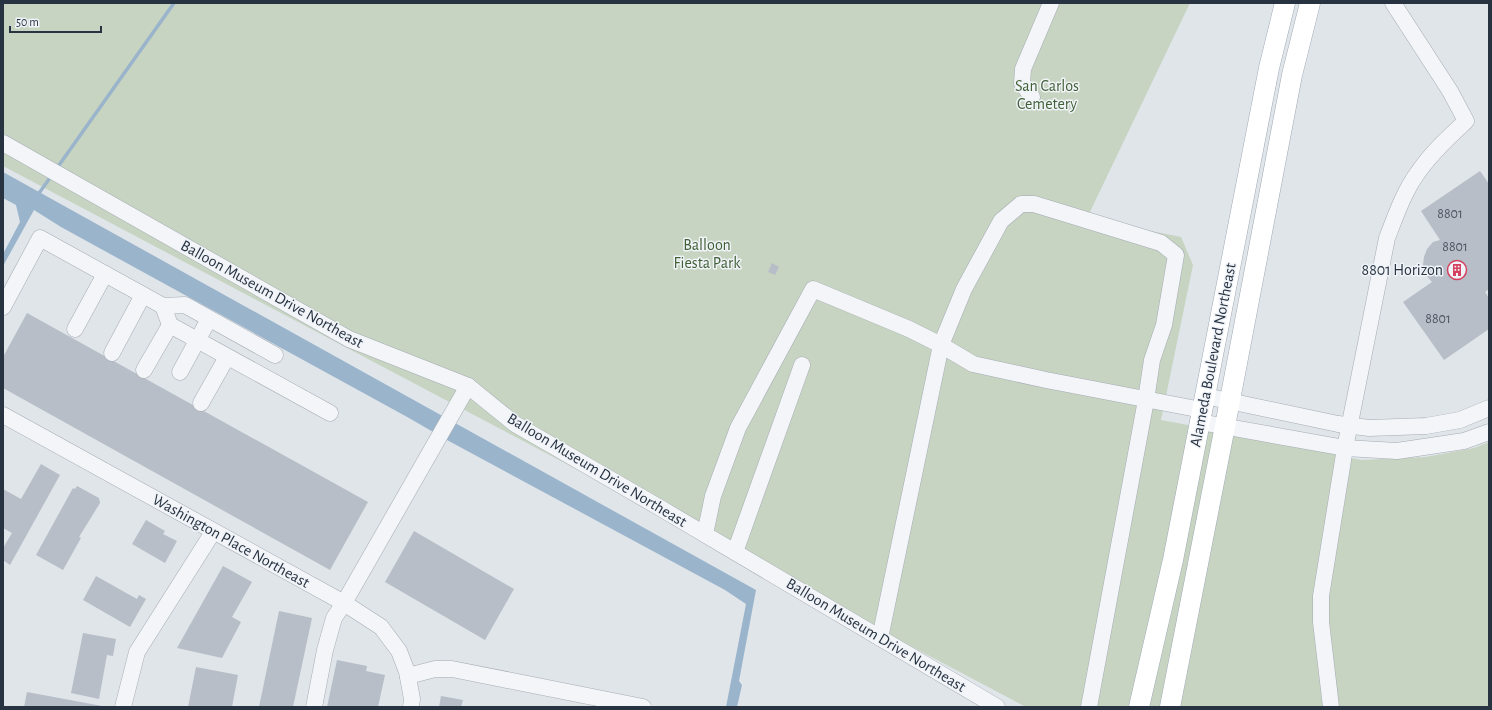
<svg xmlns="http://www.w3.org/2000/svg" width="1492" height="710" viewBox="0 0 1492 710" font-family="'Alegreya Sans',sans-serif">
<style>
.green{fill:#c7d4c1}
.water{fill:#9ab4cc}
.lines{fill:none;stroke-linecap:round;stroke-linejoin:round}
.stream{stroke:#9ab4cc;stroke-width:3.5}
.building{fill:#b7bec7}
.minor-casing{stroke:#a5acb4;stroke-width:17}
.major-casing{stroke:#9fa9b6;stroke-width:21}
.minor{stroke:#f3f5f8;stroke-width:16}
.major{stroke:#fff;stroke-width:20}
.labels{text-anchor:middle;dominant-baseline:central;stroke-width:3;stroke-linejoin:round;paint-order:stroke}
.number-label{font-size:14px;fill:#4c5663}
.park-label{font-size:16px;fill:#3f5f35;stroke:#f0f3f7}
.poi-label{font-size:16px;fill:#283342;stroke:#f0f3f7;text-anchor:end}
.street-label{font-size:16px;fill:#283342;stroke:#f0f3f7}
</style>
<rect width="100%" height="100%" fill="#e0e5ea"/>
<!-- green -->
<path class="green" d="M3 3H1190L1088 216 1082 217 1181 237 1193 265 1161 420 1247 436 1361 460 1426 457 1474 448 1489 442V707H1026L3 166Z"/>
<!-- water -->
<path class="water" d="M3 172 756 590 739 681 742 685 737 707H726L746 604 725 590 447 440 409 418 61 227 34 210 3 266V254L20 222 16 205 3 198Z"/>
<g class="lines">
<!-- stream -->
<g class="stream">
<path d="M57 168 174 3"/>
<path d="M37 196 52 175"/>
</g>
</g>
<!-- building -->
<g class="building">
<path d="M1480 171 1489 184V289L1485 292 1489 298V329L1444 360 1403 302 1432 282 1425 274 1423 265 1424 257 1427 249 1433 242 1440 240 1421 211Z"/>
<path d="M772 263 779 267 775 275 768 272Z"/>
<path d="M27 313 368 502 330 570 3 388V357Z"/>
<path d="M41 464 60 475 10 565 3 560V548L12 533 3 528V489L21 499Z"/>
<path d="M77 486 99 498 100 503 79 537 81 538 63 570 36 555 73 488 75 489Z"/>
<path d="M146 520 165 531 163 534 177 541 165 563 132 544Z"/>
<path d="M414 531 514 589 485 640 385 582Z"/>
<path d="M223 566 252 582 232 617 241 622 222 658 177 648Z"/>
<path d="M96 576 137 599 139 595 146 599 130 627 83 600Z"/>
<path d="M279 611 312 618 293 707H259Z"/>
<path d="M83 633 116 639 113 656 107 655 99 699 71 693Z"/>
<path d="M337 660 367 666 366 671 385 675 378 707H327Z"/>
<path d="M196 667 238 675 232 707H188Z"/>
<path d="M27 692 102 706V707H24Z"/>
<path d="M441 696 463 700 461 707H439Z"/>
</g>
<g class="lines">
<defs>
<g id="minor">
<path d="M1032 97 1022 83 1023 69 1051 3"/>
<path d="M3 143 349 339 468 386 515 424 662 509 997 707"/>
<path d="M163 306 170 325 330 413"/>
<path d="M3 307 40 238 163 306 185 305 275 355"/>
<path d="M75 329 105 274"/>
<path d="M112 353 143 295"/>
<path d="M144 370 170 325"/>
<path d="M180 372 209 319"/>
<path d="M1205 396 1338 424 1369 428 1426 426 1460 420 1489 408"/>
<path d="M201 403 227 357"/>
<path d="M3 415 344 603 381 627 399 651 407 672 412 699 411 707"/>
<path d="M1200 422 1345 448 1397 451 1464 441 1489 432"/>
<path d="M705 534 713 496 738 428 813 289 909 329 941 345 973 364 1046 380 1202 410"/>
<path d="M735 552 802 365"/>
<path d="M880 638 941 345 964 289 1001 221 1021 204H1034L1161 243 1176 255 1164 325 1152 360 1146 400 1089 707"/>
<path d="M408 676 435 669H452L643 707"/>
<path d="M123 707 137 652 213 532"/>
<path d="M314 707 325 650 334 618 344 603 468 386"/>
<path d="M1331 707 1321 622V596L1345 448 1387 238C1396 215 1404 191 1419 171 1432 152 1450 136 1466 121L1450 91 1393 3"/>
</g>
<g id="major">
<path d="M1139 707 1173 560 1269 68 1285 3"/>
<path d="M1170 707 1225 426 1292 75 1310 3"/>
</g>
</defs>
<!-- minor casing -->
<use href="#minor" class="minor-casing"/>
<!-- major casing -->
<use href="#major" class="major-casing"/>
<!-- minor -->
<use href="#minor" class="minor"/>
<!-- major -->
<use href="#major" class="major"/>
</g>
<!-- icons -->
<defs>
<symbol id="building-ring" viewBox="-11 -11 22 22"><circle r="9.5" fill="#f0f3f7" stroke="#d5405e" stroke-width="1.5"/><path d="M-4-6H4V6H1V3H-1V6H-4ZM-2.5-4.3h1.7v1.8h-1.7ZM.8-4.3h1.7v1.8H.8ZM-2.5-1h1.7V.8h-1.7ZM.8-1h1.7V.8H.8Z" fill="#d5405e"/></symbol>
</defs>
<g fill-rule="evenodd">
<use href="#building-ring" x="1446" y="259" width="22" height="22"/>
</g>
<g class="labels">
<!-- number labels -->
<g class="number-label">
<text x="1450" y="214">8801</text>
<text x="1455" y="247">8801</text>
<text x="1438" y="319">8801</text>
</g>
<!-- park labels -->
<g class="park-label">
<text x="1047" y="86">San Carlos<tspan x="1047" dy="18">Cemetery</tspan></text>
<text x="707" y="245">Balloon<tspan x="707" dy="18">Fiesta Park</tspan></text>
</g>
<!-- poi labels -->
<g class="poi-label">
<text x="1443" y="270">8801 Horizon</text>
</g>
<!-- street labels -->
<g class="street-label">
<text transform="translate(272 294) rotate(29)">Balloon Museum Drive Northeast</text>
<text transform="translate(1213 355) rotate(-79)">Alameda Boulevard Northeast</text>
<text transform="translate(597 470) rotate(31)">Balloon Museum Drive Northeast</text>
<text transform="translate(231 541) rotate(29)">Washington Place Northeast</text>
<text transform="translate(876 635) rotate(31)">Balloon Museum Drive Northeast</text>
</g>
</g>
<!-- border -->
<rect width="1492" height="710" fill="none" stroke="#283342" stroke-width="8"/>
<!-- scale -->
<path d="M10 26v6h91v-6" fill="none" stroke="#283342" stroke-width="2"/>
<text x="16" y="26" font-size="12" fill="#283342" stroke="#f0f3f7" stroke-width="3" paint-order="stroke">50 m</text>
</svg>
